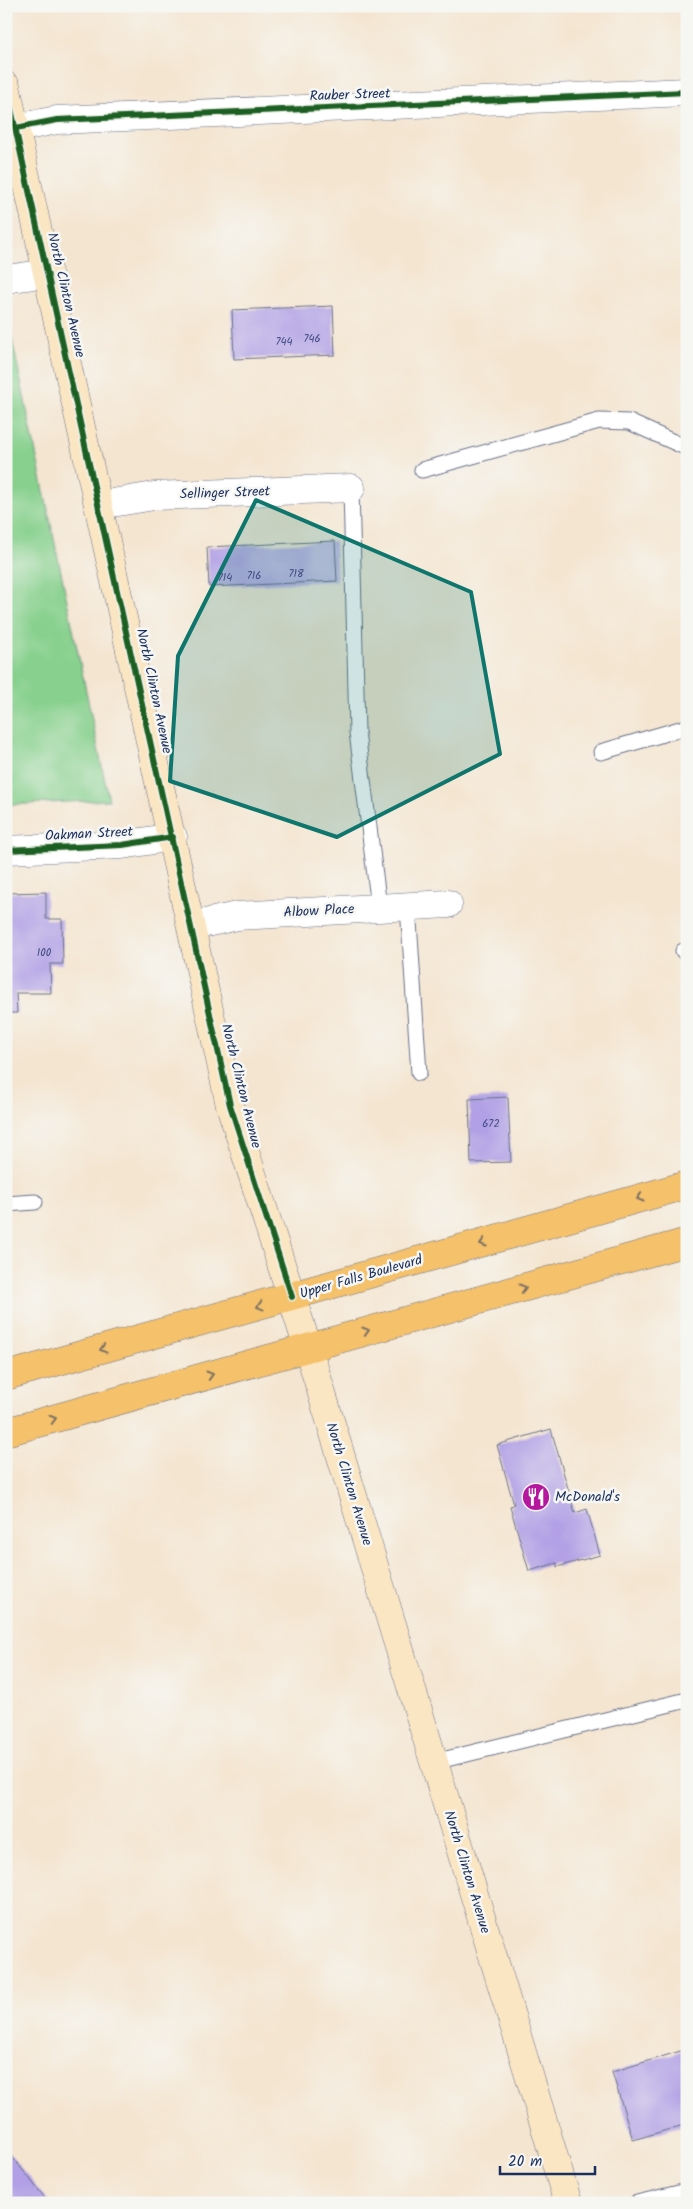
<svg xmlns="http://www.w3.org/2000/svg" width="693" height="2209" viewBox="0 0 693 2209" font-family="Kalam,sans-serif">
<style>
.green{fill:#87d08d;stroke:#518076}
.building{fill:#b1a0e5}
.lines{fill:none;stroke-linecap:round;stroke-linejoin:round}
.lane-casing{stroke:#676f86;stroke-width:17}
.street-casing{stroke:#676f86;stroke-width:29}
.secondary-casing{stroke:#676f86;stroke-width:29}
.primary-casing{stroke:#676f86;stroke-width:29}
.lane{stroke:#fff;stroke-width:15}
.street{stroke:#fff;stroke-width:28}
.secondary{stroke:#fbe6c4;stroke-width:28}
.primary{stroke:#f5c16b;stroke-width:28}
.cycleway-casing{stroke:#f6f6f2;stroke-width:9}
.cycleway{stroke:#1b5e20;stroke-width:6}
.oneway{stroke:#7d7164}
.marked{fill:#0f766e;fill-opacity:0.2;stroke:#0f766e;stroke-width:4;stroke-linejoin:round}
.labels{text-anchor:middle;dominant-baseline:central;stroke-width:5;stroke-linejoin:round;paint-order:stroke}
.number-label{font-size:11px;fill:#404b80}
.street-label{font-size:14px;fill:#1b2f5e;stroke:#f6f6f2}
.poi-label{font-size:14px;fill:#1b2f5e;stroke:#f6f6f2;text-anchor:start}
</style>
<rect width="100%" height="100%" fill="#f6f6f2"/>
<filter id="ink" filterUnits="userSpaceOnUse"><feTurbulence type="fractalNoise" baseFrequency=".02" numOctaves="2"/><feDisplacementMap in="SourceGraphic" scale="10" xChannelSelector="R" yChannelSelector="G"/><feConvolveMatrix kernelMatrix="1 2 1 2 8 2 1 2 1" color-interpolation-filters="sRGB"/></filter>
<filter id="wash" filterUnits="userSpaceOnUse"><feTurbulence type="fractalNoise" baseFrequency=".0096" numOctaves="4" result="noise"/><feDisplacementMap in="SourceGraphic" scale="20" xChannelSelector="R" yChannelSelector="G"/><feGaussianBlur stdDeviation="1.12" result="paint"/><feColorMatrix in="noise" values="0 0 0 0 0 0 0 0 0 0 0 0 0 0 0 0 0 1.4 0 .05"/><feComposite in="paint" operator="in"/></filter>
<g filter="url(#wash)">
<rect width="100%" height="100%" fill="#f4e5d0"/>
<!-- green -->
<path class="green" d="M6 319 8 320 109 800 6 805Z"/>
<g id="blocks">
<!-- building -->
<g class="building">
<path d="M333 306 335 355 234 359 232 310Z"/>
<path d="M335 541 337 581 209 587 207 547Z"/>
<path d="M46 892V919H62L63 964H50L51 993H16L17 1013H6V893Z"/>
<path d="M508 1097 511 1162 471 1163 469 1099Z"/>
<path d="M551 1429 575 1513 587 1509 600 1555 557 1567V1563L529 1571 510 1506 514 1505 497 1445Z"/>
<path d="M687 2049V2124L633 2140 612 2072Z"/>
<path d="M6 2149 49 2203H6Z"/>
</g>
</g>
</g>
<g filter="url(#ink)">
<use href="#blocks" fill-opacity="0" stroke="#676f86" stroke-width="1"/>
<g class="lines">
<defs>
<g id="lane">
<path d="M422 470 599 421 629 422 687 448"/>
<path d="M351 488 357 732 379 907"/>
<path d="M601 752 687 727"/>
<path d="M408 906 419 1073"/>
<path d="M683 951 687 950"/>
<path d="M6 1204 35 1202"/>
<path d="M434 1762 687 1700"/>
<path d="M637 2203 687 2191"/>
</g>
<g id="street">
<path d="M16 128 57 120 687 92"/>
<path d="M6 279 48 273"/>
<path d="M100 505 154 496 351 488"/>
<path d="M6 850 122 845 173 837"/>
<path d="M192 926 237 916 448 904"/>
</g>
<path id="secondary" d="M6 86 230 1105 308 1348 568 2203"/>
<g id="primary">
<path d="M6 1376 687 1185"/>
<path d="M6 1432 687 1242"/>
</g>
</defs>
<!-- lane casing -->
<use href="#lane" class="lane-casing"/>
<!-- street casing -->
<use href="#street" class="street-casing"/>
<!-- secondary casing -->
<use href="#secondary" class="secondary-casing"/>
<!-- primary casing -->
<use href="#primary" class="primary-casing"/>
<!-- lane -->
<use href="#lane" class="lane"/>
<!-- street -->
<use href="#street" class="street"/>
<!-- secondary -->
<use href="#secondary" class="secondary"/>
<!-- primary -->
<use href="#primary" class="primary"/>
<defs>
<g id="cycleway">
<path d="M6 86 230 1105 292 1297"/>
<path d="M16 128 57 120 687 92"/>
<path d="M6 850 122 845 173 837"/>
</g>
</defs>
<!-- cycleway casing -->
<use href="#cycleway" class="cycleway-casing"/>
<!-- cycleway -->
<use href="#cycleway" class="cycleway"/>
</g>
<!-- one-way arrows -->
<defs><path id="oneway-chevron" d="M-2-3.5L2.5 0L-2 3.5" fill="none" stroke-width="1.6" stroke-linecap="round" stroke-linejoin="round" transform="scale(1.25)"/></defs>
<g class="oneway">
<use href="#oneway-chevron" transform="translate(640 1198) rotate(164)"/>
<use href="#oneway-chevron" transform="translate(483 1243) rotate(164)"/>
<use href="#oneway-chevron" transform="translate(523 1288) rotate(-16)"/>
<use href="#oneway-chevron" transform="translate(260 1306) rotate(165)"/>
<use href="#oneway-chevron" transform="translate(366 1331) rotate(-16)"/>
<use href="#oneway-chevron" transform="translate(103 1349) rotate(165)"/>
<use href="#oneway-chevron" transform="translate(210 1375) rotate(-16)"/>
<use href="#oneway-chevron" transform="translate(53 1419) rotate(-16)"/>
</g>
</g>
<!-- marked area -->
<path class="marked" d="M256 500 471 592 500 754 337 837 170 781 178 656Z"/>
<!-- icons -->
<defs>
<symbol id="restaurant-disc" viewBox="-11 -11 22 22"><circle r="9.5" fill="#b5179e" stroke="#f6f6f2"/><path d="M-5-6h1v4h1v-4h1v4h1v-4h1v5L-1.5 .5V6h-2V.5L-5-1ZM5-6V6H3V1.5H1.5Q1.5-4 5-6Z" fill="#fff"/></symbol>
</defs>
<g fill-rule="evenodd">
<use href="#restaurant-disc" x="520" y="1481" width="32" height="32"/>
</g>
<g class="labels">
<!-- number labels -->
<g class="number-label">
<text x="312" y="339">746</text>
<text x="284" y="342">744</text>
<text x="296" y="574">718</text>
<text x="254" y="576">716</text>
<text x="225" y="578">714</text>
<text x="44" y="953">100</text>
<text x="491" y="1124">672</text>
</g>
<!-- street labels -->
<g class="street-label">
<text transform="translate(350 95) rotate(-2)">Rauber Street</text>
<text transform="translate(66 295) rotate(77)">North Clinton Avenue</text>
<text transform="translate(225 493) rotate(-2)">Sellinger Street</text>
<text transform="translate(154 691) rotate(78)">North Clinton Avenue</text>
<text transform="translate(89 834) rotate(-3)">Oakman Street</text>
<text transform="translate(319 911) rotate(-3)">Albow Place</text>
<text transform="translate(241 1086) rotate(76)">North Clinton Avenue</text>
<text transform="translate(361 1277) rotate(-16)">Upper Falls Boulevard</text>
<text transform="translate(349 1484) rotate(73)">North Clinton Avenue</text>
<text transform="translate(467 1872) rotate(73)">North Clinton Avenue</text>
</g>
<!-- poi labels -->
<g class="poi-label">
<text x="555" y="1497">McDonald's</text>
</g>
</g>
<!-- margin -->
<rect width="693" height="2209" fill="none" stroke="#f6f6f2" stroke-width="25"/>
<!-- scale -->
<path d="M500 2166v8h95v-8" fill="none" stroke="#1b2f5e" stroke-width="2.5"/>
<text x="508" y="2166" font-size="15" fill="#1b2f5e" stroke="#f6f6f2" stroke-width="4" paint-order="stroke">20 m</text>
</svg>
